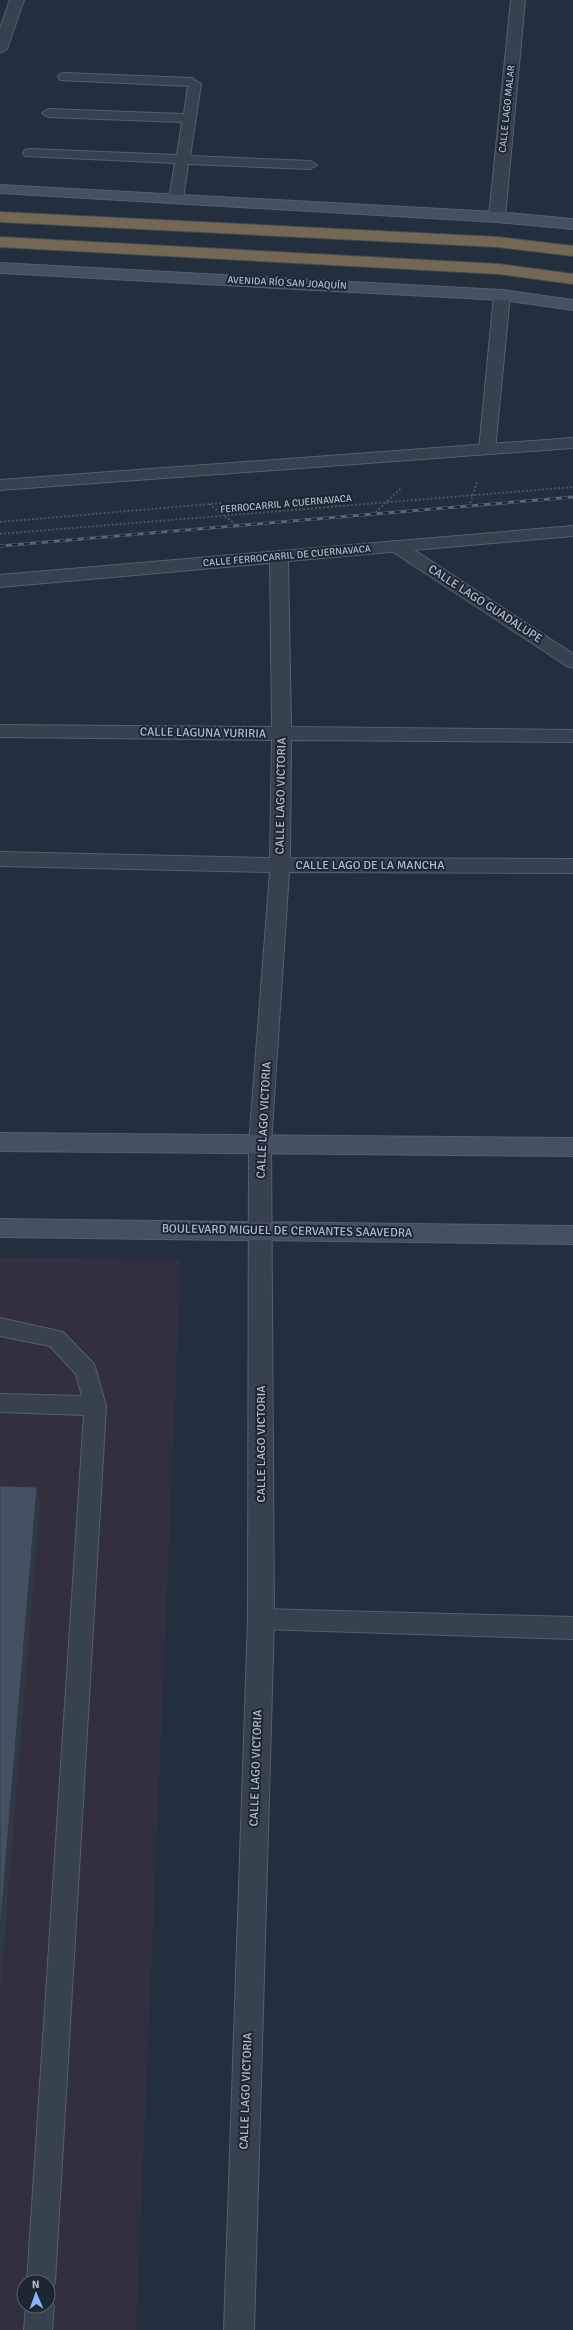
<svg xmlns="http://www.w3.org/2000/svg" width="573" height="2330" viewBox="0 0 573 2330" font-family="Signika,sans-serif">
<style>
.medical{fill:#32303f;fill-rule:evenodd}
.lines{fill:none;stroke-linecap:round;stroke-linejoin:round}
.service-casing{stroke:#565f6c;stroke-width:2}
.pedestrian-casing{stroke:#565f6c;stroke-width:2}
.minor-casing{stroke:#565f6c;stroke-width:2}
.tertiary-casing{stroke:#565f6c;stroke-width:2}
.secondary-casing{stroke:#565f6c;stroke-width:2}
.motorway-casing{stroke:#434c59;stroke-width:2}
.path{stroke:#44595c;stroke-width:2;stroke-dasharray:2 2;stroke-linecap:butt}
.service{fill:#38414e;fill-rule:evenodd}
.pedestrian{fill:#38414e;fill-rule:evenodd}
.minor{fill:#38414e;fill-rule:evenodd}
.tertiary{fill:#38414e;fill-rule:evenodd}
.secondary{fill:#465061;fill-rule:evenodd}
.motorway{fill:#746855;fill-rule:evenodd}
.rail-casing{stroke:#5a6575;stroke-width:3}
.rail{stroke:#1d2633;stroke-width:2;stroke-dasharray:6;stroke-linecap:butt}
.shaded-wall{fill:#303945}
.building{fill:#455162;stroke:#303945}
.labels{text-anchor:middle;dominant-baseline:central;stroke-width:4;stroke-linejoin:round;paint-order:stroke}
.far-street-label{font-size:10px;fill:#b4bcc9;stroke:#1d2633}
.street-label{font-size:12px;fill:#b4bcc9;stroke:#1d2633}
</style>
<rect width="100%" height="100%" fill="#242f3e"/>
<!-- medical -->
<path class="medical" d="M0 1258 181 1259 136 2330H0ZM24 2282H48V2306H24Z"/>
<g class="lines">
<defs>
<g id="service">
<path d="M64 73 192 78 201 84 190 156 310 161 317 165 310 169 188 164 183 199 176 203 169 199 175 163 25 156 23 153 25 150 30 149 177 155 182 122 48 117 42 113 48 109 184 114 188 86 60 80 58 77 60 74Z"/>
<path d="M0 1318 63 1332 94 1364 106 1406 55 2282 51 2292 48 2293V2282H27L84 1415 0 1412V1394L82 1396 76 1374 50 1346 0 1336Z"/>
<path d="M261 1609 573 1617V1639L261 1629 253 1626 249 1619 253 1612Z"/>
<path d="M48 2295 54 2306 52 2330H24L26 2306H48Z"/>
</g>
<path id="pedestrian" d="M396 541 402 542 573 654V668L567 666 390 550 387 546 390 542Z"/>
<g id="minor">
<path d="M10 0H24L7 49 0 53V29Z"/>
<path d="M511 0H525L505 217 497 222 489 217Z"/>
<path d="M502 290 508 292 510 295 495 450 493 454H481L479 450 494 295 496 292Z"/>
<path d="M573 526V536L288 561 291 727 573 730V742L291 740 290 858 573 859V873L289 872 271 1144 274 1619 254 2330H224L248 1619 249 1144 270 872 0 866V852L270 858 272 740 0 737V725L272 727 270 563 0 587V575Z"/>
</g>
<path id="tertiary" d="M573 438V448L0 490V480Z"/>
<g id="secondary">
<path d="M0 185 497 212 573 219V229L497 222 0 193Z"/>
<path d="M0 263 502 290 573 300V310L502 300 0 273Z"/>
<path d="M0 1133 573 1138V1156L0 1151Z"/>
<path d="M0 1219 573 1226V1244L0 1237Z"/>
</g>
<g id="motorway">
<path d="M0 212 498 237 573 246V256L498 247 0 222Z"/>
<path d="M0 237 499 264 573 274V284L499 274 0 247Z"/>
</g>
</defs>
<!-- service casing -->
<use href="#service" class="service-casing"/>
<!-- pedestrian casing -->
<use href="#pedestrian" class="pedestrian-casing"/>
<!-- minor casing -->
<use href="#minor" class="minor-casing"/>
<!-- tertiary casing -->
<use href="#tertiary" class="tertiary-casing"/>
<!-- secondary casing -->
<use href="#secondary" class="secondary-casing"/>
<!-- motorway casing -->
<use href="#motorway" class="motorway-casing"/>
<!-- path -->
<g class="path">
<path d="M209 504 239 527"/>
<path d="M469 507 477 482"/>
<path d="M373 515 401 488"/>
<path d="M0 522 221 503"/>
<path d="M0 534 573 487"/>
</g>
<!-- service -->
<use href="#service" class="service"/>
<!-- pedestrian -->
<use href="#pedestrian" class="pedestrian"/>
<!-- minor -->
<use href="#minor" class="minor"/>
<!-- tertiary -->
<use href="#tertiary" class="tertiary"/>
<!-- secondary -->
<use href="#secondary" class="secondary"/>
<!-- motorway -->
<use href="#motorway" class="motorway"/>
<defs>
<path id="rail" d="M0 546 573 497"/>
</defs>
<!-- rail casing -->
<use href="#rail" class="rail-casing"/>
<!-- rail -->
<use href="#rail" class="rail"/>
</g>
<!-- shaded-wall -->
<path class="shaded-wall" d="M37 1487 40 1504 0 1991V1931Z"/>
<!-- building -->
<path class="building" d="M0 1486 37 1487 0 1931Z"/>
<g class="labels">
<!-- far-street labels -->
<g class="far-street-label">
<text transform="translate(507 109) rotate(-84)">CALLE LAGO MALAR</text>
<text transform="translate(287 283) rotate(3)">AVENIDA RÍO SAN JOAQUÍN</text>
<text transform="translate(286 504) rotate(-5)">FERROCARRIL A CUERNAVACA</text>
<text transform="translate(287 556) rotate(-5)">CALLE FERROCARRIL DE CUERNAVACA</text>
</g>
<!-- street labels -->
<g class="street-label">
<text transform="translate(485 604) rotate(33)">CALLE LAGO GUADALUPE</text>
<text transform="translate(203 733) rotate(1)">CALLE LAGUNA YURIRIA</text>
<text transform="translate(281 796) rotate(-89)">CALLE LAGO VICTORIA</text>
<text x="370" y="865">CALLE LAGO DE LA MANCHA</text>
<text transform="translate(264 1120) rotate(-87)">CALLE LAGO VICTORIA</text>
<text transform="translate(287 1231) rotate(1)">BOULEVARD MIGUEL DE CERVANTES SAAVEDRA</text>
<text transform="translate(261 1444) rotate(-90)">CALLE LAGO VICTORIA</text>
<text transform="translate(256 1768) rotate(-88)">CALLE LAGO VICTORIA</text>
<text transform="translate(246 2091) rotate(-88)">CALLE LAGO VICTORIA</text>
</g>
</g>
<!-- north arrow -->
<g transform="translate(36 2294) rotate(358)"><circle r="19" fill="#1d2633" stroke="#59626f"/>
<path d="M0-3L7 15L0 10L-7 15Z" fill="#8ab4f8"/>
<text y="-6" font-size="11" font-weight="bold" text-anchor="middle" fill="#b4bcc9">N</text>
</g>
</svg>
